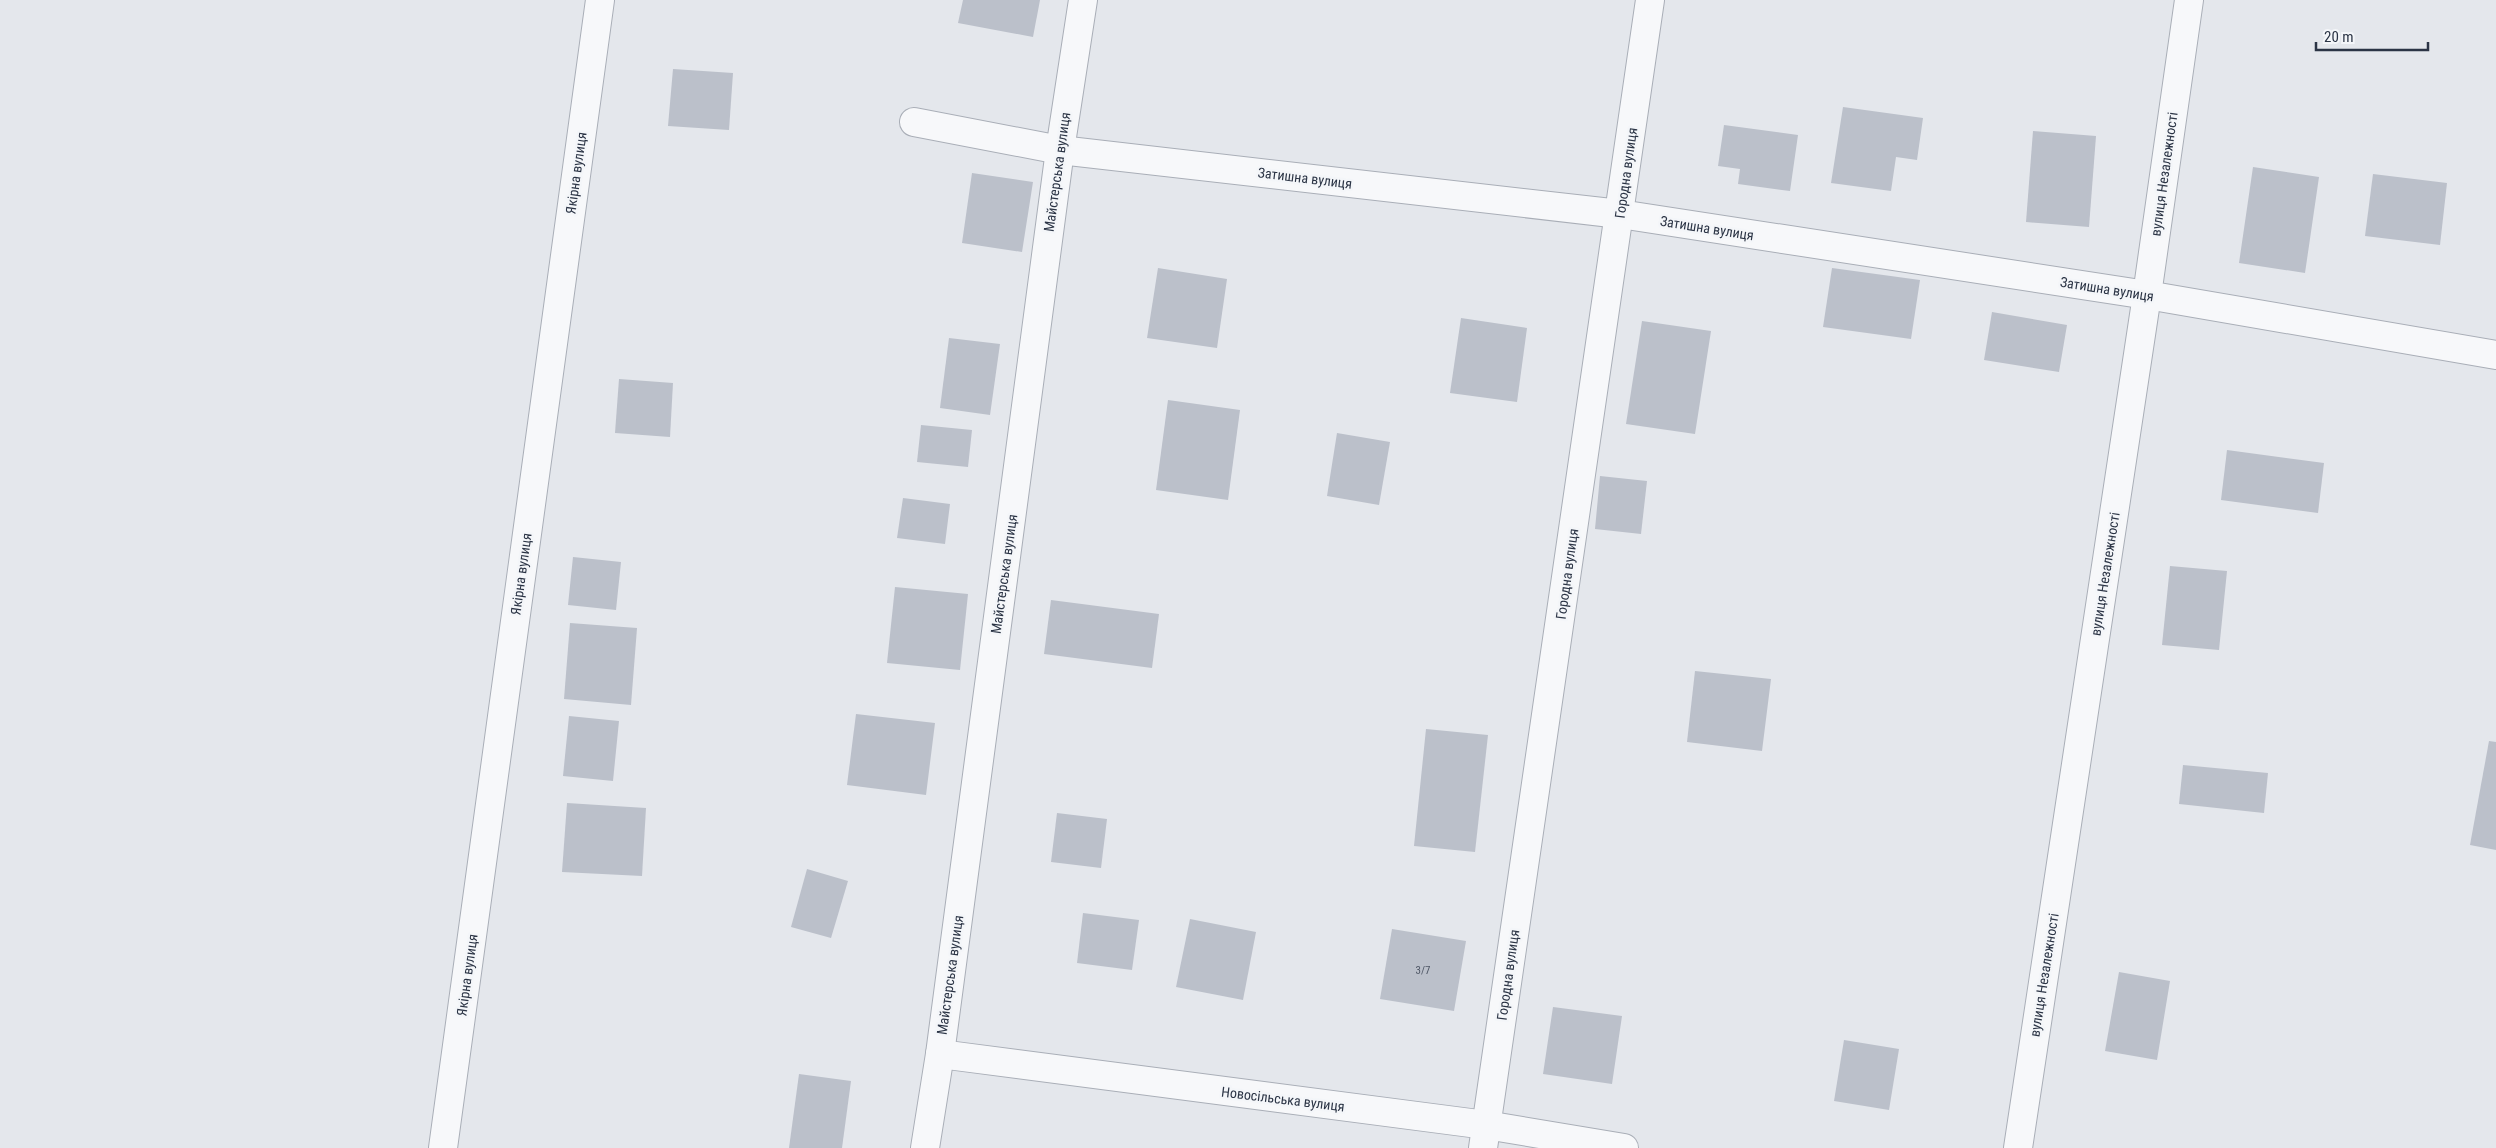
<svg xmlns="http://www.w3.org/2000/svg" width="2496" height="1148" viewBox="0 0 2496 1148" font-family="'Roboto Condensed',sans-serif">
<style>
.building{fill:#bbc0ca}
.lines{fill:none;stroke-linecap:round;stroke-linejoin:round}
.street-casing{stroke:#a9aeb7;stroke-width:30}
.street{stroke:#f7f8fa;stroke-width:28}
.labels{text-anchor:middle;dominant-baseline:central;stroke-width:5;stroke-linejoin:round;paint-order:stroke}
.number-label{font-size:11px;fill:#4f5766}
.street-label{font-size:14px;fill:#2b3445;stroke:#f4f6f9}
</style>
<rect width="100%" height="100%" fill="#e4e7ec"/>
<!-- building -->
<g class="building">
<path d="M963 0H1040L1033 37 958 23Z"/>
<path d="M673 69 733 73 729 130 668 126Z"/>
<path d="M1843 107 1923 118 1917 160 1896 157 1891 191 1831 183Z"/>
<path d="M1724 125 1798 135 1790 191 1738 184 1740 169 1718 166Z"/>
<path d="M2033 131 2096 136 2089 227 2026 222Z"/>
<path d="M2253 167 2319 177 2305 273 2239 263Z"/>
<path d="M972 173 1033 182 1022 252 962 243Z"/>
<path d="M2373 174 2447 183 2440 245 2365 236Z"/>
<path d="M1158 268 1227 279 1217 348 1147 338Z"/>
<path d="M1832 268 1920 280 1911 339 1823 327Z"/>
<path d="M1992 312 2067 325 2059 372 1984 360Z"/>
<path d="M1461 318 1527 328 1517 402 1450 393Z"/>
<path d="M1642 321 1711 331 1695 434 1626 424Z"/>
<path d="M949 338 1000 344 990 415 940 408Z"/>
<path d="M619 379 673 383 670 437 615 433Z"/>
<path d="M1168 400 1240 410 1228 500 1156 490Z"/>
<path d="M921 425 972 430 968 467 917 462Z"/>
<path d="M1337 433 1390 442 1379 505 1327 496Z"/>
<path d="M2227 450 2324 463 2318 513 2221 500Z"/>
<path d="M1600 476 1647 481 1641 534 1595 529Z"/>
<path d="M903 498 950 504 945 544 897 538Z"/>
<path d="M573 557 621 562 616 610 568 605Z"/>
<path d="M2170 566 2227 571 2219 650 2162 645Z"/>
<path d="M895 587 968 594 960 670 887 663Z"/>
<path d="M1051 600 1159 614 1152 668 1044 654Z"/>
<path d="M570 623 637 628 631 705 564 699Z"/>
<path d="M1695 671 1771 679 1762 751 1687 742Z"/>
<path d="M856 714 935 723 926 795 847 785Z"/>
<path d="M569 716 619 721 613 781 563 776Z"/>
<path d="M1426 729 1488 735 1475 852 1414 846Z"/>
<path d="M2489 741 2496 742V850L2470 845Z"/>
<path d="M2183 765 2268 773 2264 813 2179 804Z"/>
<path d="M567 803 646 808 642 876 562 872Z"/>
<path d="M1057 813 1107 819 1101 868 1051 862Z"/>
<path d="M807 869 848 881 831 938 791 927Z"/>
<path d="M1083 913 1139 920 1132 970 1077 963Z"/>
<path d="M1190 919 1256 932 1243 1000 1176 987Z"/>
<path d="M1392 929 1466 941 1454 1011 1380 999Z"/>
<path d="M2119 972 2170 981 2157 1060 2105 1051Z"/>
<path d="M1553 1007 1622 1016 1612 1084 1543 1074Z"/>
<path d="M1844 1040 1899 1049 1889 1110 1834 1101Z"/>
<path d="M799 1074 851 1081 842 1148H789Z"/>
</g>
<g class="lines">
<defs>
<g id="street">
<path d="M914 122 1060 150 1620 214 2147 295 2496 355"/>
<path d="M940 1054 1486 1125 1624 1148"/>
<path d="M443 1148 600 0"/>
<path d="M925 1148 940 1054 1060 150 1083 0"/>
<path d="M1483 1148 1650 0"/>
<path d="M2018 1148 2147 295 2189 0"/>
</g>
</defs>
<!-- street casing -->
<use href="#street" class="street-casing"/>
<!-- street -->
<use href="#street" class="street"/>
</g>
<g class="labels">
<!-- number labels -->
<g class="number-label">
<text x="1423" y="970">3/7</text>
</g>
<!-- street labels -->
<g class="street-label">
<text transform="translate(1057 172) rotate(-82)">Майстерська вулиця</text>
<text transform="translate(576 173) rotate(-82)">Якірна вулиця</text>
<text transform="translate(1626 173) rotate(-82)">Городна вулиця</text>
<text transform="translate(2164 174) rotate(-82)">вулиця Незалежності</text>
<text transform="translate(1305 178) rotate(7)">Затишна вулиця</text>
<text transform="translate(1707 228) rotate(9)">Затишна вулиця</text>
<text transform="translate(2107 289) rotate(9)">Затишна вулиця</text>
<text transform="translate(521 574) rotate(-82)">Якірна вулиця</text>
<text transform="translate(1004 574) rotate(-82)">Майстерська вулиця</text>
<text transform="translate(1567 574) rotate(-82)">Городна вулиця</text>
<text transform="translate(2105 574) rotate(-81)">вулиця Незалежності</text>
<text transform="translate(467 975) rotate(-82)">Якірна вулиця</text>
<text transform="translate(950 975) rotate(-82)">Майстерська вулиця</text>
<text transform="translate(1508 975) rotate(-82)">Городна вулиця</text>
<text transform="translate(2044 975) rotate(-81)">вулиця Незалежності</text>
<text transform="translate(1283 1099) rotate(7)">Новосільська вулиця</text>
</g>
</g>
<!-- scale -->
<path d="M2316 42v8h112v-8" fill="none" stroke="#2b3445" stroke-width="2.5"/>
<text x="2324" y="42" font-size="15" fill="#2b3445" stroke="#f4f6f9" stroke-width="4" paint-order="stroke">20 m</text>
</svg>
